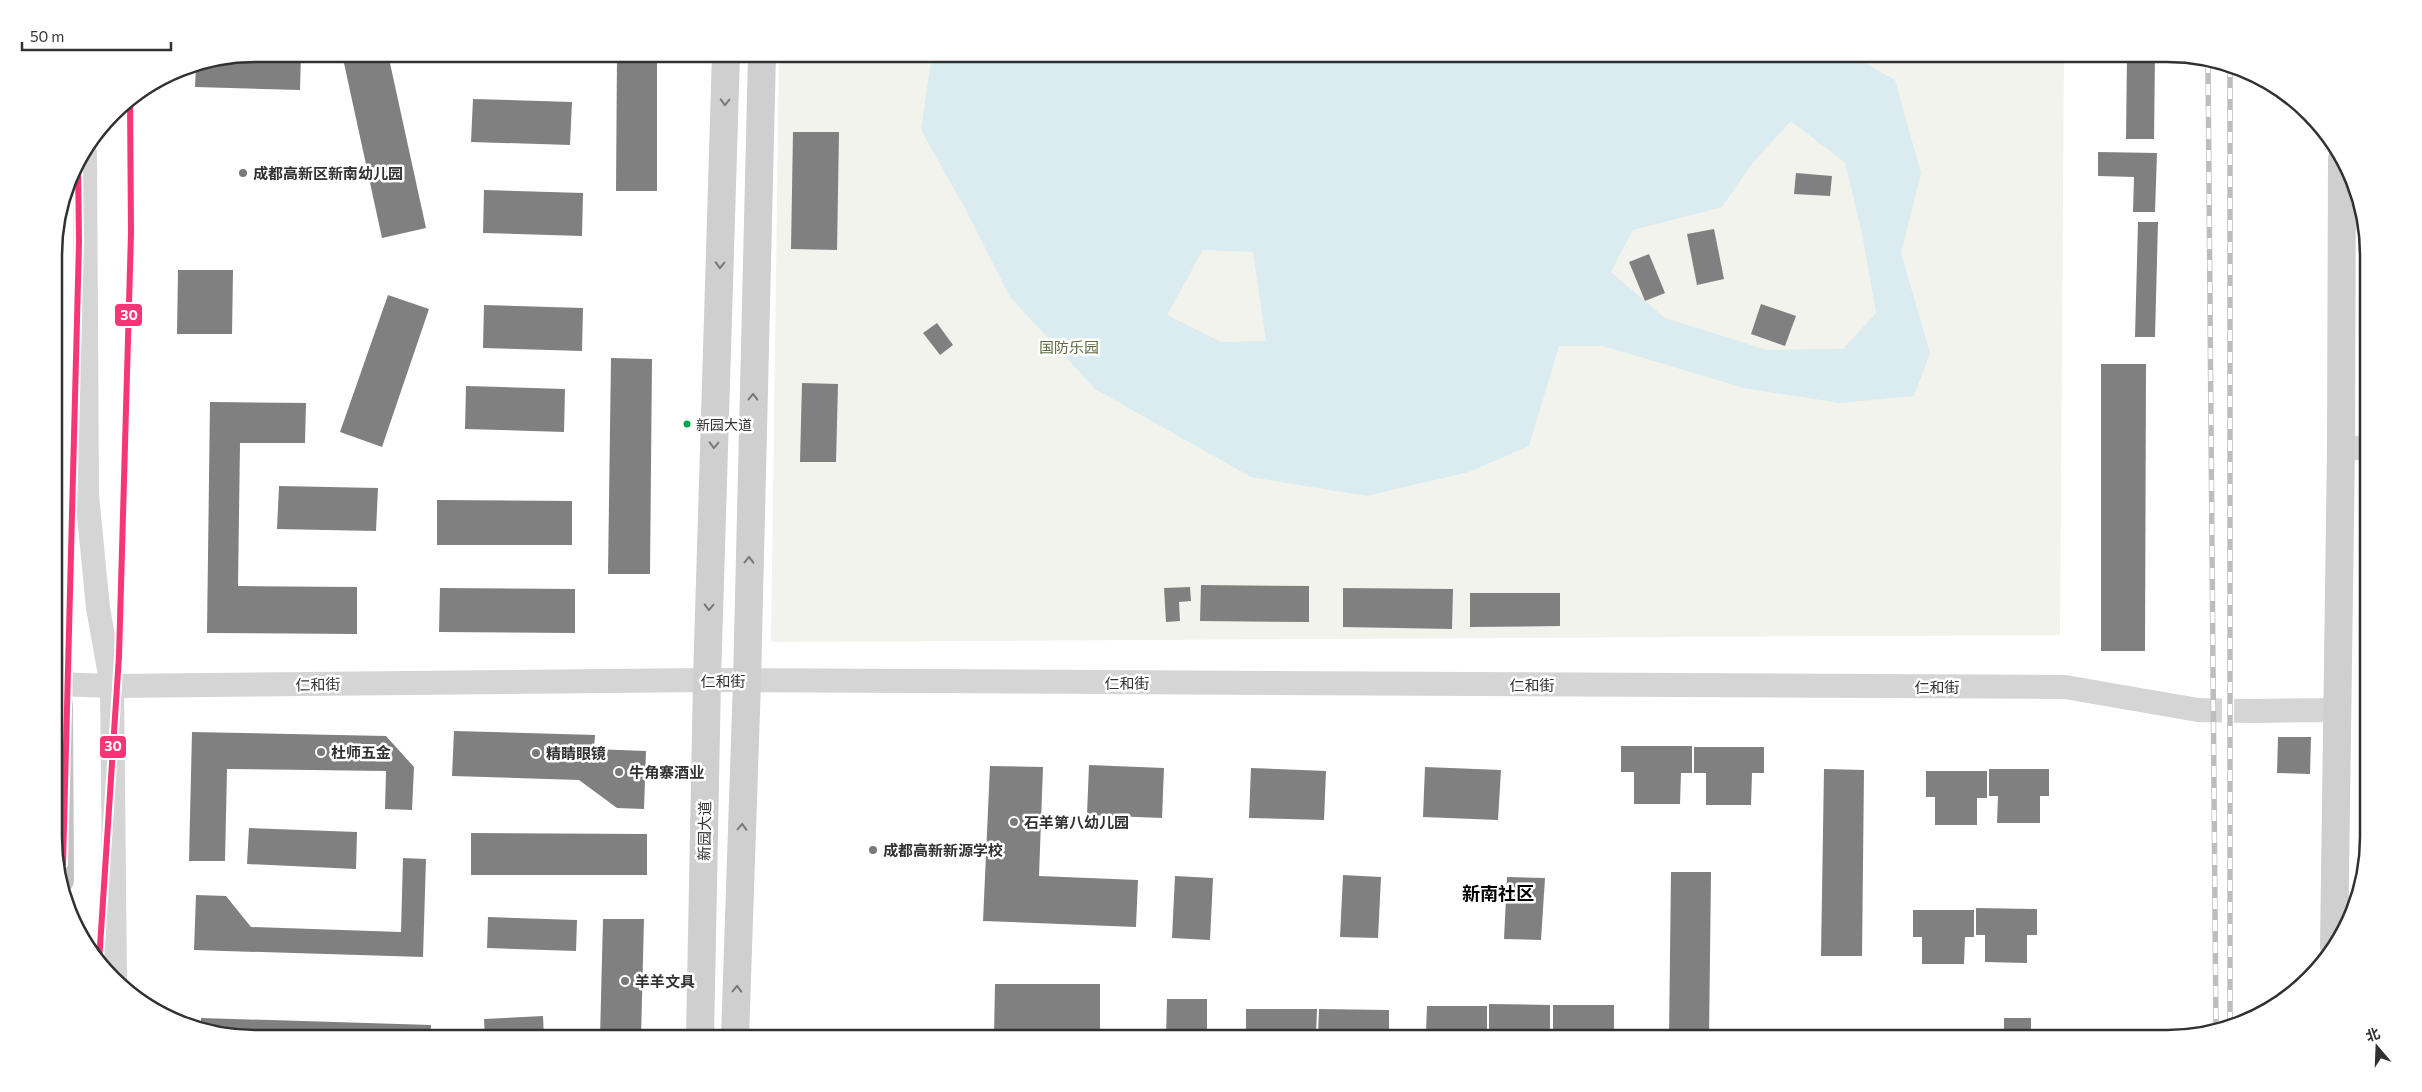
<svg xmlns="http://www.w3.org/2000/svg" width="2422" height="1092" viewBox="0 0 2422 1092" font-family="Commissioner,'Noto Sans SC',sans-serif">
<style>
.green{fill:#f2f3ec}
.water{fill:#dbecf0;fill-rule:evenodd}
.building{fill:#808080}
.lines{fill:none;stroke-linecap:round;stroke-linejoin:round}
.street-tunnel{stroke:#d6d6d6;stroke-width:24;stroke-dasharray:24 12;stroke-linecap:butt}
.street{stroke:#d5d5d5;stroke-width:24}
.secondary{stroke:#cfcfcf;stroke-width:28}
.rail-casing{stroke:#bdbdbd;stroke-width:5.5}
.rail{stroke:#fff;stroke-width:4;stroke-dasharray:11;stroke-linecap:butt}
.highway-bridge{stroke:#c3c3c3;stroke-width:28}
.metro-1-casing{stroke:#fff;stroke-width:10}
.metro-1{stroke:#f63676;stroke-width:6}
.oneway{stroke:#787878}
.poi-dot{fill:#797979;stroke:#fff;stroke-width:2}
.bus-dot{fill:#00a651;stroke:#fff;stroke-width:2}
.labels{text-anchor:middle;dominant-baseline:central;stroke-width:5;stroke-linejoin:round;paint-order:stroke}
.bus-label{font-size:14px;fill:#313131;stroke:#fff;text-anchor:start}
.poi-label{font-size:15px;font-weight:bold;fill:#313131;stroke:#fff;text-anchor:start}
.park-label{font-size:15px;fill:#5d6c40;stroke:#fff}
.street-label{font-size:15px;fill:#313131;stroke:#fff}
.quarter-label{font-size:18px;font-weight:bold;fill:#000;stroke:#fff}
.rim{fill:none;stroke:#313131;stroke-width:2.5}
.line-badge{stroke:#fff;stroke-width:2}
.badge-label{font-size:14px;text-anchor:middle;font-weight:bold;fill:#fff}
</style>
<rect width="100%" height="100%" fill="#fff"/>
<!-- green -->
<path class="green" d="M779 54H2064L2060 635 771 642Z"/>
<!-- water -->
<path class="water" d="M932 54H1849L1895 80 1921 173 1901 253 1930 353 1914 396 1839 403 1744 388 1603 346H1559L1529 446 1469 472 1366 496 1251 477 1095 389 1010 297 968 214 921 130ZM1791 121 1845 163 1862 233 1876 313 1843 349 1767 350 1665 318 1611 272 1633 230 1722 207 1751 165ZM1203 250 1253 252 1266 341 1221 342 1167 315Z"/>
<!-- building -->
<g class="building">
<path d="M256 54H301L300 90 195 87 196 66Z"/>
<path d="M342 54H388L426 228 382 238Z"/>
<path d="M617 54H657V191H616Z"/>
<path d="M2127 54H2155L2154 139H2126Z"/>
<path d="M473 99 572 102 570 145 471 142Z"/>
<path d="M793 132H839L837 250 791 249Z"/>
<path d="M2098 152 2157 153 2155 212H2133L2134 177 2098 176Z"/>
<path d="M1796 173 1832 176 1830 196 1794 194Z"/>
<path d="M484 190 583 193 582 236 483 233Z"/>
<path d="M2138 222H2158L2155 337H2135Z"/>
<path d="M1714 229 1724 279 1697 285 1687 234Z"/>
<path d="M1649 254 1665 293 1645 301 1629 262Z"/>
<path d="M178 270H233L232 334H177Z"/>
<path d="M388 295 429 309 382 447 340 432Z"/>
<path d="M1761 304 1796 316 1785 346 1751 334Z"/>
<path d="M484 305 583 308 582 351 483 348Z"/>
<path d="M937 323 953 345 940 355 923 333Z"/>
<path d="M611 358 652 359 650 574H608Z"/>
<path d="M2101 364H2146L2145 651H2101Z"/>
<path d="M802 383 838 384 836 462H800Z"/>
<path d="M466 386 565 389 564 432 465 429Z"/>
<path d="M210 402 306 403 305 443H240L238 586 357 587V634L207 633Z"/>
<path d="M279 486 378 488 376 531 277 529Z"/>
<path d="M437 500 572 501V545H437Z"/>
<path d="M1201 585 1309 586V622L1200 621Z"/>
<path d="M1190 587 1191 601 1179 602 1180 621 1166 622 1164 588Z"/>
<path d="M440 588 575 589V633L439 632Z"/>
<path d="M1343 588 1453 589 1452 629 1343 627Z"/>
<path d="M1470 593H1560V626L1470 627Z"/>
<path d="M454 731 595 735 594 749 646 751 644 809 617 808 579 780 452 776Z"/>
<path d="M192 732 386 736 414 767 412 810 385 809 386 771 227 769 225 861H189Z"/>
<path d="M2278 737H2311L2310 774 2277 773Z"/>
<path d="M1621 746H1692V773H1681L1680 804H1634V772H1621Z"/>
<path d="M1694 747H1764V773H1752L1751 805H1706V773H1694Z"/>
<path d="M1089 765 1164 768 1162 818 1087 815Z"/>
<path d="M990 766 1043 767 1039 876 1138 880 1136 927 983 921Z"/>
<path d="M1425 767 1501 770 1498 820 1423 817Z"/>
<path d="M1251 768 1326 771 1324 820 1249 818Z"/>
<path d="M1824 769 1864 770 1862 956H1821Z"/>
<path d="M1989 769H2049V796H2040V823H1997L1998 796H1989Z"/>
<path d="M1926 771H1987V798H1977V825H1935V797H1926Z"/>
<path d="M249 828 357 832 356 869 247 864Z"/>
<path d="M471 833 647 834V875H471Z"/>
<path d="M403 858 426 859 423 957 194 950 196 895 226 896 251 927 401 932Z"/>
<path d="M1671 872H1711L1709 1038H1669Z"/>
<path d="M1343 875 1381 877 1378 938 1340 937Z"/>
<path d="M1175 876 1213 878 1210 940 1172 938Z"/>
<path d="M1507 877 1545 878 1541 940 1504 939Z"/>
<path d="M1976 908 2037 909V935H2027V963L1985 962V935H1976Z"/>
<path d="M1913 910H1974V937H1965L1964 964H1922V937H1913Z"/>
<path d="M488 917 577 920 576 951 487 948Z"/>
<path d="M603 919H644L641 1038H600Z"/>
<path d="M995 984H1100V1038H994Z"/>
<path d="M1167 999H1207V1038H1166Z"/>
<path d="M1489 1004 1550 1005V1031H1540V1038H1498V1031H1489Z"/>
<path d="M1553 1005H1614V1031L1603 1032V1038H1562V1031H1553Z"/>
<path d="M1427 1006H1487V1033H1478V1038H1435V1033H1426Z"/>
<path d="M1246 1009H1317L1316 1035H1306V1038H1259V1035H1246Z"/>
<path d="M1319 1009 1389 1010V1036L1331 1038V1036H1318Z"/>
<path d="M543 1016 544 1038H485L484 1019Z"/>
<path d="M201 1018 431 1025 430 1038H256L201 1027Z"/>
<path d="M2004 1018H2031V1038H1972V1030L2004 1031Z"/>
</g>
<g class="lines">
<!-- street-tunnel -->
<path class="street-tunnel" d="M2198 710 2251 711"/>
<!-- street -->
<g class="street">
<path d="M85 153 87 495 98 608 112 686 115 979"/>
<path d="M2341 448H2367"/>
<path d="M55 684 112 686 707 680 2065 687 2198 710"/>
<path d="M2251 711 2337 710"/>
</g>
<!-- secondary -->
<g class="secondary">
<path d="M2334 947 2341 448 2342 159"/>
<path d="M700 1038 707 680 726 54"/>
<path d="M735 1038 747 681 762 54"/>
</g>
<defs>
<g id="rail">
<path d="M2208 62 2216 1031"/>
<path d="M2230 66V1028"/>
</g>
</defs>
<!-- rail casing -->
<use href="#rail" class="rail-casing"/>
<!-- rail -->
<use href="#rail" class="rail"/>
<!-- highway-bridge -->
<path class="highway-bridge" d="M55 673 59 707 60 880"/>
<defs>
<g id="metro-1">
<path d="M63 864 79 242 78 162"/>
<path d="M99 962 119 656 131 233 130 99"/>
</g>
</defs>
<!-- metro-1 casing -->
<use href="#metro-1" class="metro-1-casing"/>
<!-- metro-1 -->
<use href="#metro-1" class="metro-1"/>
</g>
<!-- one-way arrows -->
<defs><path id="oneway-chevron" d="M-2-3.5L2.5 0L-2 3.5" fill="none" stroke-width="1.6" stroke-linecap="round" stroke-linejoin="round" transform="scale(1.25)"/></defs>
<g class="oneway">
<use href="#oneway-chevron" transform="translate(725 102) rotate(92)"/>
<use href="#oneway-chevron" transform="translate(720 265) rotate(92)"/>
<use href="#oneway-chevron" transform="translate(753 397) rotate(-89)"/>
<use href="#oneway-chevron" transform="translate(714 445) rotate(92)"/>
<use href="#oneway-chevron" transform="translate(749 560) rotate(-89)"/>
<use href="#oneway-chevron" transform="translate(709 607) rotate(92)"/>
<use href="#oneway-chevron" transform="translate(742 827) rotate(-88)"/>
<use href="#oneway-chevron" transform="translate(737 989) rotate(-88)"/>
</g>
<!-- markers -->
<g class="poi-dot">
<circle cx="243" cy="173" r="5"/>
<circle cx="321" cy="752" r="5"/>
<circle cx="536" cy="753" r="5"/>
<circle cx="619" cy="772" r="5"/>
<circle cx="1014" cy="822" r="5"/>
<circle cx="873" cy="850" r="5"/>
<circle cx="625" cy="981" r="5"/>
</g>
<circle class="bus-dot" cx="687" cy="424" r="4.5"/>
<g class="labels">
<!-- bus labels -->
<g class="bus-label">
<text x="696" y="424">新园大道</text>
</g>
<!-- poi labels -->
<g class="poi-label">
<text x="253" y="173">成都高新区新南幼儿园</text>
<text x="331" y="752">杜师五金</text>
<text x="546" y="753">精睛眼镜</text>
<text x="629" y="772">牛角寨酒业</text>
<text x="1024" y="822">石羊第八幼儿园</text>
<text x="883" y="850">成都高新新源学校</text>
<text x="635" y="981">羊羊文具</text>
</g>
<!-- park labels -->
<g class="park-label">
<text x="1069" y="347">国防乐园</text>
</g>
<!-- street labels -->
<g class="street-label">
<text x="723" y="681">仁和街</text>
<text x="1127" y="683">仁和街</text>
<text transform="translate(318 684) rotate(-1)">仁和街</text>
<text x="1532" y="685">仁和街</text>
<text x="1937" y="687">仁和街</text>
<text transform="translate(704 831) rotate(-89)">新园大道</text>
</g>
<!-- quarter labels -->
<g class="quarter-label">
<text x="1498" y="893">新南社区</text>
</g>
</g>
<!-- crop -->
<path d="M0 0H2422V1092H0ZM255 62H2167A193 193 0 0 1 2360 255V837A193 193 0 0 1 2167 1030H255A193 193 0 0 1 62 837V255A193 193 0 0 1 255 62Z" fill="#fff" fill-rule="evenodd"/>
<path class="rim" d="M255 62H2167A193 193 0 0 1 2360 255V837A193 193 0 0 1 2167 1030H255A193 193 0 0 1 62 837V255A193 193 0 0 1 255 62Z"/>
<g class="line-badge">
<rect x="114" y="303" width="29" height="24" rx="5" fill="#f63676"/>
<rect x="99" y="735" width="28" height="24" rx="5" fill="#f63676"/>
</g>
<g class="badge-label">
<text x="129" y="320">30</text>
<text x="113" y="751">30</text>
</g>
<!-- north arrow -->
<g transform="translate(2377 1047) rotate(341)" stroke="#ffffff" stroke-width="4" paint-order="stroke">
<path d="M0-4L9 19L0 12L-9 19Z" fill="#313131"/>
<text y="-8" font-size="14" font-weight="bold" text-anchor="middle" fill="#313131">北</text>
</g>
<!-- scale -->
<path d="M22 42v8h149v-8" fill="none" stroke="#313131" stroke-width="2.5"/>
<text x="30" y="42" font-size="15" fill="#313131" stroke="#ffffff" stroke-width="4" paint-order="stroke">50 m</text>
</svg>
